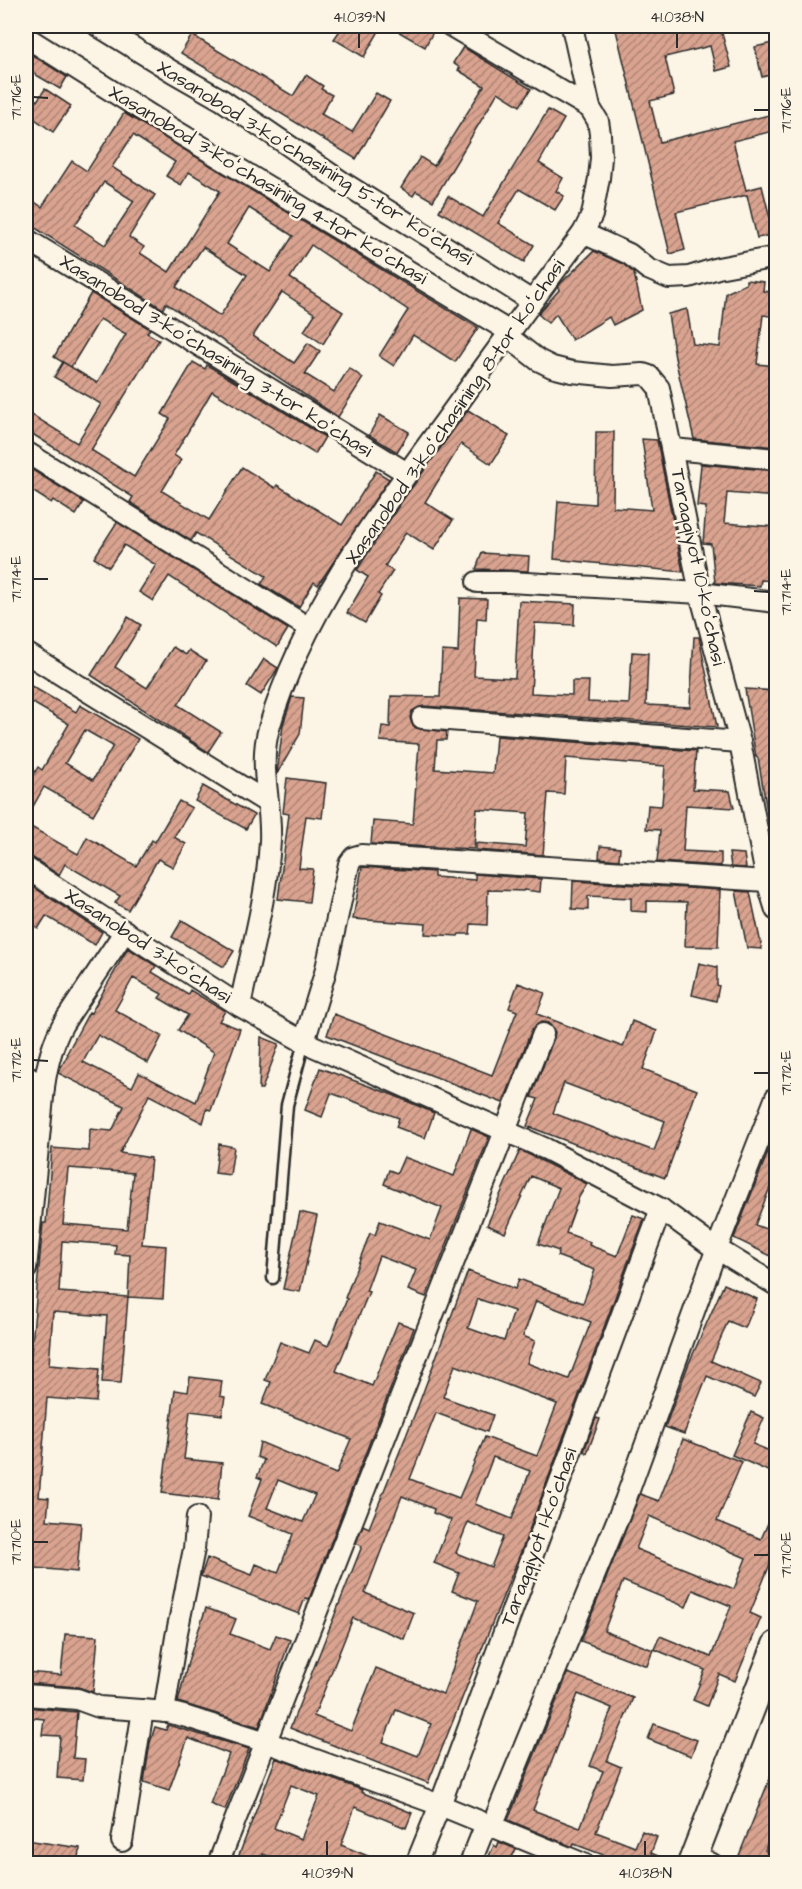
<svg xmlns="http://www.w3.org/2000/svg" width="802" height="1889" viewBox="0 0 802 1889" font-family="'Architects Daughter',sans-serif">
<style>
.building{fill:url(#building-hatch);stroke:#2b2b2b;stroke-width:1.5;fill-rule:evenodd}
.lines{fill:none;stroke-linecap:round;stroke-linejoin:round}
.service-casing{stroke:#2b2b2b;stroke-width:15}
.minor-casing{stroke:#2b2b2b;stroke-width:24}
.tertiary-casing{stroke:#2b2b2b;stroke-width:30}
.service{stroke:#fcf5e5;stroke-width:10}
.minor{stroke:#fcf5e5;stroke-width:20}
.tertiary{stroke:#fcf5e5;stroke-width:26}
.ticks{fill:none;stroke:#2b2b2b;stroke-width:2}
.labels{text-anchor:middle;dominant-baseline:central;stroke-width:5;stroke-linejoin:round;paint-order:stroke}
.street-label{font-size:20px;fill:#2b2b2b;stroke:#fcf5e5}
.neatline{fill:none;stroke:#2b2b2b;stroke-width:2}
.ticks-label{font-size:15px;text-anchor:middle;fill:#2b2b2b}
</style>
<defs>
<pattern id="building-hatch" width="6" height="6" patternUnits="userSpaceOnUse" patternTransform="scale(1.5)"><rect width="6" height="6" fill="#d9a390"/><path d="M-1 1l2-2M0 6l6-6M5 7l2-2" fill="none" stroke="#b08576"/></pattern>
</defs>
<rect width="100%" height="100%" fill="#fcf5e5"/>
<filter id="ink" filterUnits="userSpaceOnUse"><feTurbulence type="fractalNoise" baseFrequency=".0167" numOctaves="2"/><feDisplacementMap in="SourceGraphic" scale="12" xChannelSelector="R" yChannelSelector="G"/><feConvolveMatrix kernelMatrix="1 2 1 2 8 2 1 2 1" color-interpolation-filters="sRGB"/></filter>
<g filter="url(#ink)">
<!-- building -->
<g class="building">
<path d="M343 26H382L364 57 334 39Z"/>
<path d="M389 26H426L434 30 425 47Z"/>
<path d="M615 26H720L731 67 716 71 710 46 665 57 674 95 650 101 660 142 777 113V130L733 141 746 190 762 186 774 234 757 238 747 195 676 212 685 250 670 254Z"/>
<path d="M192 35 293 96 306 75 323 86 321 89 332 95 321 114 352 132 376 93 390 101 356 159 181 53Z"/>
<path d="M777 42V73L762 77 755 47Z"/>
<path d="M463 47 531 89 520 106 498 92 433 201 416 191 413 196 401 188 420 157 434 166 484 86 458 70 460 68 453 63Z"/>
<path d="M26 51 67 77 60 89 26 69Z"/>
<path d="M45 89 71 106 53 132 28 114Z"/>
<path d="M548 110 564 119 539 163 563 178 556 191 564 196 555 210 519 189 498 223 534 245 524 262 439 211 448 196 483 217Z"/>
<path d="M124 113 478 328 455 362 413 335 394 366 379 356 408 310 311 245 290 278 343 312 323 344 304 331 315 314 282 292 253 336 294 363 308 343 320 351 305 374 334 392 349 368 363 378 338 417 166 303 163 309 26 222V196L42 207 72 161 87 171ZM133 135 175 162 166 176 181 185 189 172 220 191 169 272 140 253 144 247 129 237 155 195 112 167ZM104 182 134 201 105 245 75 225ZM249 208 293 236 270 272 227 244ZM203 247 247 275 220 316 176 287Z"/>
<path d="M594 251 623 264 634 273 642 310 613 325 609 317 572 340 556 314 548 323 538 314 560 289 558 287 561 283Z"/>
<path d="M746 280 764 282 763 291 777 293V317L763 315 757 364 777 366V447L694 439 675 358 668 314 687 309 693 344 720 347 726 293 746 284Z"/>
<path d="M91 293 150 329 147 333 159 340 91 450 134 477 170 419 162 414 193 362 205 369 207 365 325 437 315 454 212 391 174 455 181 460 162 491 209 520 242 467 275 488 277 485 342 525 376 471 389 479 318 585 314 582 299 607 261 584 266 576 196 533 191 541 130 502 133 497 26 430V411L77 443 101 404 54 377 63 362 97 383 126 334 100 319 71 367 54 357Z"/>
<path d="M468 410 509 436 491 464 461 444 425 502 453 520 434 550 406 532 385 566 393 571 378 594 381 596 365 623 347 613 368 577 357 570 402 501Z"/>
<path d="M380 415 409 432 397 452 369 435Z"/>
<path d="M596 432H614L613 507 652 510 642 439 657 440 683 572 554 559 558 501 595 504Z"/>
<path d="M701 464 777 471V497L727 493 724 523 777 527 775 581 761 580 760 586 715 583 711 544 703 543 706 507 697 506Z"/>
<path d="M26 466 84 502 76 515 53 500 51 503 26 487Z"/>
<path d="M117 522 288 629 277 647 169 576 153 601 139 592 156 565 124 545 109 567 94 558Z"/>
<path d="M482 553 529 556 528 571 476 569Z"/>
<path d="M460 598 487 599 486 619 477 618 474 676 515 678 519 601 575 604 574 625 535 623 531 693 572 695V681H589L588 702 629 704 632 652 648 653 646 705 690 707 694 637H699L717 727 423 706 412 711 410 718 412 724 416 728 447 732 446 740H437L435 769 493 773 496 736 696 751 693 789 730 791 734 808 686 805 683 851 721 853V866L657 862 660 830 646 829 648 805 661 806 662 804 665 766 566 758 564 794 548 793 543 855 476 850V843L525 847 528 813 477 809 474 849 371 844 373 821 413 824 419 744 380 741 382 726 390 727 391 696 440 697 442 651 458 652Z"/>
<path d="M128 617 141 625 115 667 147 688 173 647 186 655 189 650 206 661 178 705 221 732 208 752 91 675Z"/>
<path d="M264 659 278 668 261 695 247 686Z"/>
<path d="M26 683 76 712 80 705 138 739 93 815 44 787 26 819V788L38 767 42 770 69 724 26 699ZM85 730 113 746 93 780 65 763Z"/>
<path d="M745 689 777 691V816L768 817 758 758 756 757Z"/>
<path d="M292 697 304 698 300 734 277 774 283 725Z"/>
<path d="M287 778 326 783 322 818 306 816 299 868 313 869 309 902 278 899 289 814 283 813Z"/>
<path d="M203 786 254 815 246 829 195 801Z"/>
<path d="M179 801 192 808 174 837 186 844 173 867 158 859 128 910 115 903 120 896 65 864 59 875 33 858 26 856V824L78 854 87 837 136 866 152 840 155 842Z"/>
<path d="M600 846 620 848 619 860 599 858Z"/>
<path d="M729 853 744 854 746 868 731 867Z"/>
<path d="M362 867 434 872V877L475 880V874L541 879 540 892 524 890 523 891 488 890 487 925 471 924 470 934H459L458 936 425 934 426 924 353 919Z"/>
<path d="M573 881 720 890 718 947 685 946 687 902 647 901V912L631 911V898L588 896V910L572 909Z"/>
<path d="M26 882 102 932 95 945 46 916 38 929 26 921Z"/>
<path d="M736 891 750 892 762 949 747 948Z"/>
<path d="M182 920 234 951 224 967 172 937Z"/>
<path d="M128 948 156 966 152 972 188 994 190 990 225 1011 219 1021 240 1029 211 1110 207 1109 203 1123 149 1095 120 1153 151 1158 142 1244 166 1246 163 1299 128 1297 121 1383 102 1382 107 1316 53 1312 49 1365 99 1369 96 1402 47 1398 39 1497 49 1498 47 1520 81 1523 77 1572 26 1567V1409L43 1223H46L52 1148 89 1151 90 1129 112 1131 124 1106 58 1073 68 1054 67 1053 89 1012 91 1013ZM133 978 162 994 159 998 188 1015 178 1030 214 1052 196 1102 139 1073 132 1087 83 1062 98 1035 148 1063 162 1036 115 1010ZM68 1168 133 1173 127 1229 63 1224ZM62 1241 116 1245 115 1254 130 1255 128 1297 59 1292Z"/>
<path d="M699 963 717 967V985L719 986 716 1001 692 995Z"/>
<path d="M518 983 545 993 537 1014 623 1047 632 1021 657 1031 643 1069 697 1090 665 1178 527 1126 538 1099 531 1097 554 1038 555 1032 548 1023 541 1022 532 1029 503 1103 327 1035 334 1014 492 1075 517 1011 509 1008ZM564 1083 665 1121 654 1151 553 1113Z"/>
<path d="M261 1037 279 1044 262 1089H259Z"/>
<path d="M320 1068 393 1095 434 1113 425 1138 396 1127 399 1118 331 1093 322 1117 305 1110Z"/>
<path d="M471 1129 489 1137 426 1297 408 1290 416 1270 379 1256 366 1291 369 1292 336 1371 372 1386 398 1322 414 1328 309 1599 305 1598 299 1614 201 1576 207 1558 252 1575 256 1564 278 1573 293 1534 248 1516 262 1479 257 1477 264 1460 257 1457 260 1442 336 1474 351 1439 262 1404 271 1382 265 1380 280 1342 309 1353 315 1340 328 1346 347 1299 345 1298 370 1233 375 1235 380 1221 430 1240 442 1208 384 1184 389 1170 397 1173 404 1157 454 1176ZM278 1480 315 1495 303 1522 267 1508Z"/>
<path d="M777 1129V1170L755 1225 777 1233V1259L734 1238Z"/>
<path d="M219 1144 234 1147 230 1175 215 1173Z"/>
<path d="M520 1150 587 1184 579 1197 566 1233 590 1242 589 1245 617 1256 633 1215 644 1219 524 1544 428 1783 290 1728 362 1546 356 1543 363 1525 369 1528 418 1406 468 1271 515 1289 519 1279 583 1303 595 1270 557 1256 559 1251 538 1244 559 1188 531 1176 505 1233 487 1225ZM478 1299 514 1311 504 1341 468 1328ZM536 1301 591 1322 569 1379 527 1363 535 1341 523 1336ZM455 1365 557 1404 537 1456 485 1437 459 1498 410 1479 436 1413 487 1432 493 1415 443 1397ZM493 1457 530 1471 512 1519 475 1504ZM402 1496 434 1509 433 1513 451 1520 434 1563 459 1573 452 1591 478 1601 443 1694 376 1668 351 1731 314 1716 353 1618 404 1639 414 1613 365 1593ZM468 1522 503 1537 491 1567 456 1553ZM396 1710 431 1724 418 1756 383 1742Z"/>
<path d="M300 1212 317 1216 300 1292 283 1289Z"/>
<path d="M724 1284 757 1299 745 1328 728 1321 711 1361 761 1383 754 1397 707 1376 684 1434 665 1427 689 1363Z"/>
<path d="M190 1377 222 1381 220 1396 225 1397 222 1415 190 1411 184 1459 222 1463 218 1500 162 1493 175 1390 188 1392Z"/>
<path d="M751 1412 764 1418 753 1444 777 1454V1475L732 1455Z"/>
<path d="M596 1418 600 1419 587 1453 584 1451Z"/>
<path d="M683 1439 742 1462 717 1521 761 1539 777 1503V1547L750 1613 761 1618 735 1681 719 1674 707 1706 693 1700 705 1670 654 1649 660 1636 711 1657 731 1606 693 1590 686 1607 623 1581 604 1631 653 1650 647 1666 581 1641 640 1494 659 1501ZM649 1516 746 1558 734 1589 636 1549Z"/>
<path d="M206 1608 236 1619 230 1634 270 1649 276 1635 290 1640 259 1727 178 1702 189 1658Z"/>
<path d="M65 1634 98 1636 93 1692 78 1687 26 1683V1672L61 1675Z"/>
<path d="M568 1673 633 1698 607 1761 621 1767 596 1832 635 1847 642 1831 657 1837 651 1853 674 1863H625L574 1844 573 1847 508 1820ZM578 1694 612 1708 590 1766 603 1771 580 1828 533 1810Z"/>
<path d="M26 1707 77 1712 73 1758 85 1759 83 1780 57 1778 60 1736 42 1735 44 1719 26 1717Z"/>
<path d="M654 1724 697 1740 691 1756 648 1739Z"/>
<path d="M168 1725 249 1749 225 1810 210 1804 229 1754 188 1738 169 1790 144 1782 150 1743 155 1727 166 1730Z"/>
<path d="M276 1758 362 1790 361 1792 412 1813 406 1828 355 1807 341 1845 385 1863H285L263 1854 259 1863H236ZM291 1785 319 1796 301 1839 274 1828Z"/>
<path d="M776 1763 777 1816 765 1850 777 1863H736Z"/>
<path d="M26 1840 80 1848 79 1860 60 1858V1863H42L43 1857 26 1855Z"/>
<path d="M499 1842 516 1849 509 1863H486L494 1845 497 1847Z"/>
</g>
<g class="lines">
<defs>
<path id="service" d="M273 1278 287 1105 304 1042"/>
<g id="minor">
<path d="M98 26 173 72 222 100 342 182 532 301"/>
<path d="M451 26 590 108"/>
<path d="M26 37 169 127 510 332"/>
<path d="M583 233 629 254 648 269 669 278 689 277 718 268 776 257"/>
<path d="M26 239 407 473"/>
<path d="M507 336 538 360 552 367 572 372 612 376 643 374 649 376 659 388 700 593 740 742 767 881 776 910"/>
<path d="M673 449 776 459"/>
<path d="M26 452 309 628"/>
<path d="M477 582H509L700 593 776 602"/>
<path d="M26 653 268 803"/>
<path d="M422 718 740 742"/>
<path d="M26 868 240 1006 304 1042 546 1149 661 1209 709 1244 776 1285"/>
<path d="M240 1006C251 951 267 897 270 841 272 803 258 766 269 728 301 618 376 515 444 423 490 359 536 296 583 233L592 215 599 178 601 158 600 134 598 121 590 108 572 26"/>
<path d="M304 1042 325 973 349 864 354 857 361 855 767 881"/>
<path d="M26 1076 44 1087"/>
<path d="M26 1269 44 1087C47 1065 52 1044 63 1024L125 931"/>
<path d="M26 1695 77 1699 99 1707 168 1712 187 1717 266 1742 440 1805 584 1864"/>
<path d="M164 1712 176 1637 194 1549 197 1517"/>
<path d="M492 1826 625 1501 717 1248 776 1097"/>
<path d="M122 1841 143 1710"/>
<path d="M694 1855 712 1864"/>
<path d="M218 1864 543 1034"/>
<path d="M416 1864 440 1805 661 1209"/>
<path d="M470 1864 486 1824"/>
</g>
<path id="tertiary" d="M691 1864 776 1645"/>
</defs>
<!-- service casing -->
<use href="#service" class="service-casing"/>
<!-- minor casing -->
<use href="#minor" class="minor-casing"/>
<!-- tertiary casing -->
<use href="#tertiary" class="tertiary-casing"/>
<!-- service -->
<use href="#service" class="service"/>
<!-- minor -->
<use href="#minor" class="minor"/>
<!-- tertiary -->
<use href="#tertiary" class="tertiary"/>
</g>
</g>
<!-- ticks -->
<path class="ticks" d="M359 48V33M677 48V33M33 97 48 98M754 110H769M33 579H48M754 591 769 592M33 1060 48 1061M754 1073H769M33 1542H48M754 1555H769M327 1856V1841M645 1856V1841"/>
<g class="labels">
<!-- street labels -->
<g class="street-label">
<text transform="translate(315 163) rotate(32)">Xasanobod 3-koʻchasining 5-tor koʻchasi</text>
<text transform="translate(268 185) rotate(31)">Xasanobod 3-koʻchasining 4-tor koʻchasi</text>
<text transform="translate(216 356) rotate(32)">Xasanobod 3-koʻchasining 3-tor koʻchasi</text>
<text transform="translate(455 412) rotate(-55)">Xasanobod 3-koʻchasining 8-tor koʻchasi</text>
<text transform="translate(698 567) rotate(78)">Taraqqiyot 10-koʻchasi</text>
<text transform="translate(148 946) rotate(33)">Xasanobod 3-koʻchasi</text>
<text transform="translate(539 1537) rotate(-70)">Taraqqiyot 1-koʻchasi</text>
</g>
</g>
<!-- margin -->
<rect width="802" height="1889" fill="none" stroke="#fcf5e5" stroke-width="66"/>
<rect x="33" y="33" width="736" height="1823" class="neatline"/>
<g class="ticks-label">
<text x="359" y="22">41.039°N</text>
<text x="677" y="22">41.038°N</text>
<text transform="translate(16 97) rotate(-90)" y="5">71.716°E</text>
<text transform="translate(786 110) rotate(-90)" y="5">71.716°E</text>
<text transform="translate(16 579) rotate(-90)" y="5">71.714°E</text>
<text transform="translate(786 592) rotate(-90)" y="5">71.714°E</text>
<text transform="translate(16 1060) rotate(-90)" y="5">71.712°E</text>
<text transform="translate(786 1073) rotate(-90)" y="5">71.712°E</text>
<text transform="translate(16 1542) rotate(-90)" y="5">71.710°E</text>
<text transform="translate(786 1555) rotate(-90)" y="5">71.710°E</text>
<text x="327" y="1878">41.039°N</text>
<text x="645" y="1878">41.038°N</text>
</g>
</svg>
